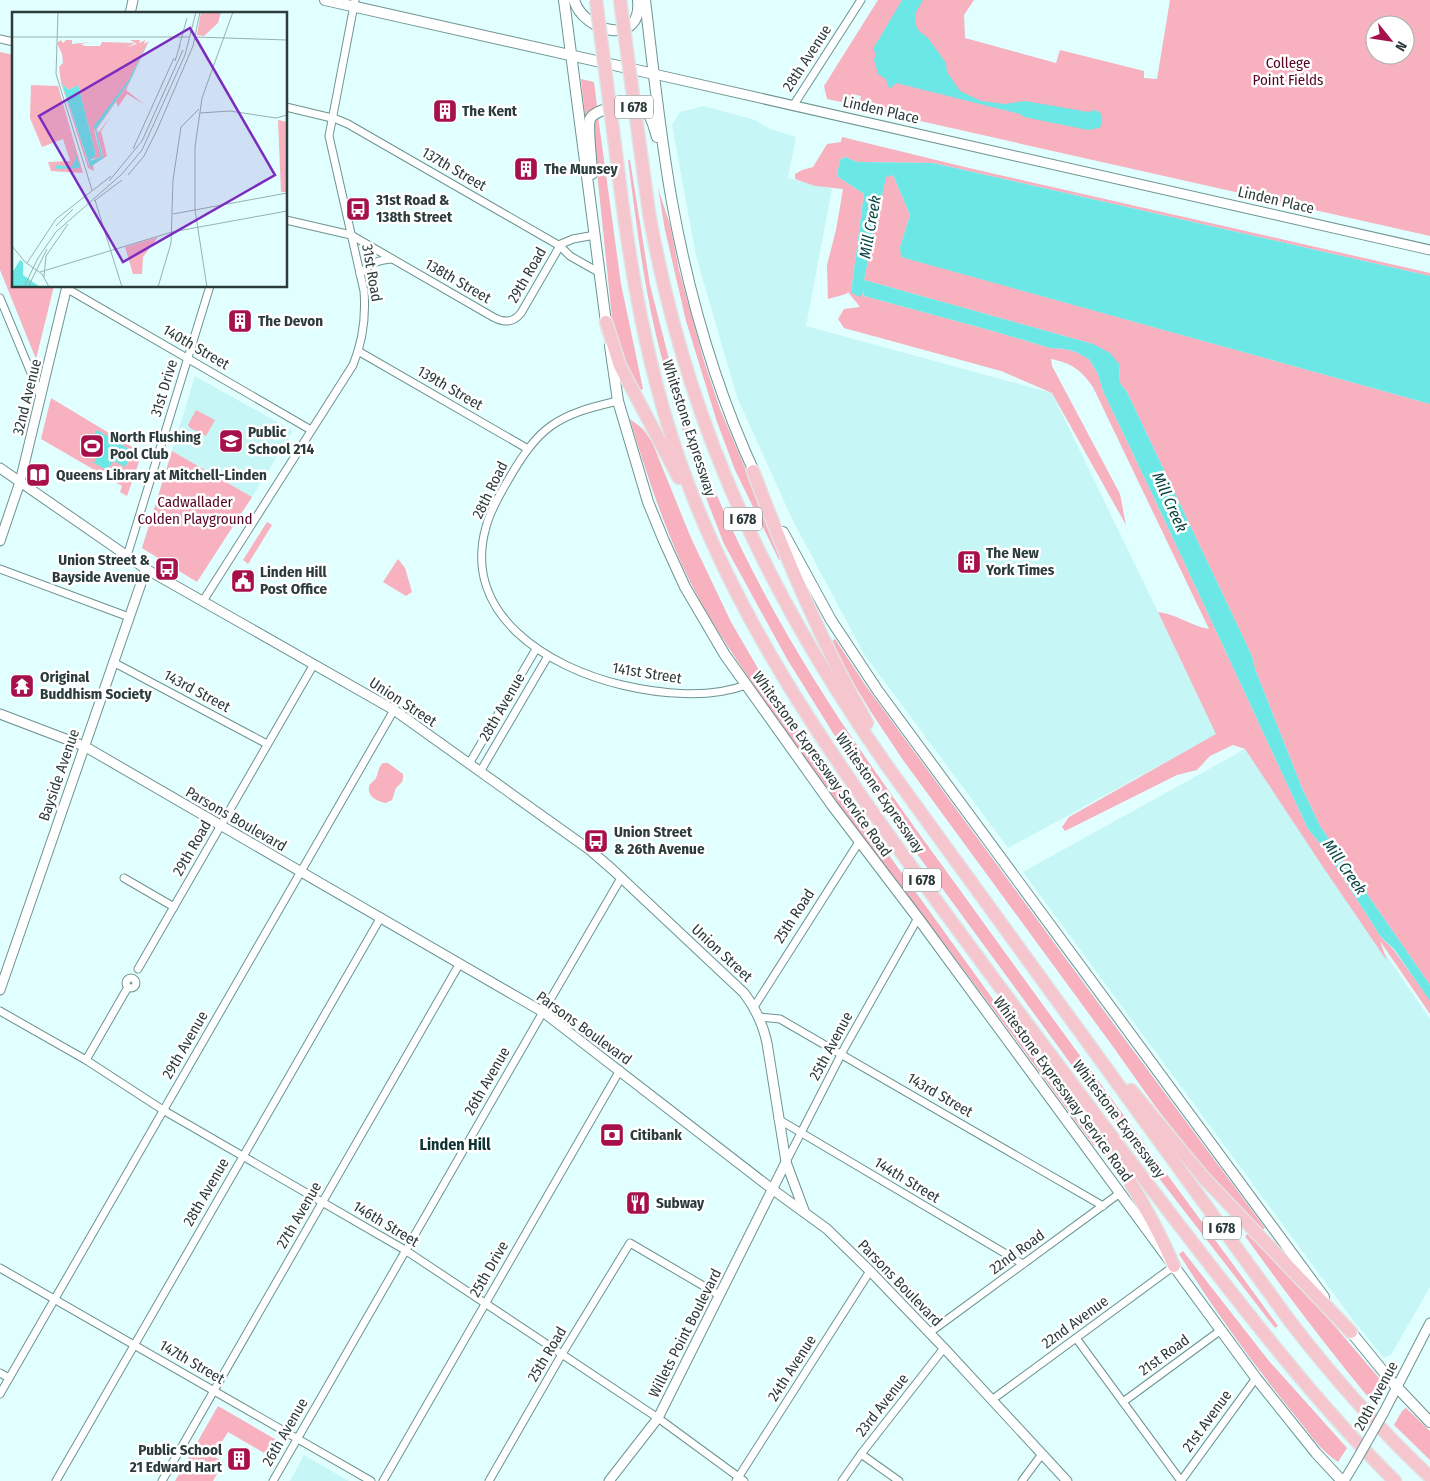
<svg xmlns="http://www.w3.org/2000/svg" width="1430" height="1481" viewBox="0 0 1430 1481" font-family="'Fira Sans Condensed',sans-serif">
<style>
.built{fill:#c6f7f6}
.green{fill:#f7b1bf;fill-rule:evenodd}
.water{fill:#6be7e5}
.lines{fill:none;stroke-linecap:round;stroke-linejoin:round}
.minor-casing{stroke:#6e9392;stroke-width:9}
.tertiary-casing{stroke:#6e9392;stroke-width:11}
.secondary-casing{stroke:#6e9392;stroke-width:12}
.motorway-casing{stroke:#e1e4e4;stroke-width:15}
.minor{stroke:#fff;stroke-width:7}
.tertiary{stroke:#fff;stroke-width:9}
.secondary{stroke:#fff;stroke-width:10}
.motorway{stroke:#f5c6ce;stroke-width:12}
.tertiary-bridge-casing{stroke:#6e9392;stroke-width:11;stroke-linecap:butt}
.motorway-bridge-casing{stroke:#e1e4e4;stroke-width:15;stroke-linecap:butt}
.tertiary-bridge{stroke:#fff;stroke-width:9}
.motorway-bridge{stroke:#f5c6ce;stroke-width:12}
.labels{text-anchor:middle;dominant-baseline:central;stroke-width:5;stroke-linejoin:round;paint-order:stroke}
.shield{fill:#fff;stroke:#6b7676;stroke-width:1}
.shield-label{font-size:14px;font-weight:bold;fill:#2c3c3b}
.street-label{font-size:15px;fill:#2c3c3b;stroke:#fff}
.park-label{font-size:15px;fill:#560524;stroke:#fff}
.poi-label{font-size:15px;font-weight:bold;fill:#2c3c3b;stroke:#fff;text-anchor:start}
.water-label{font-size:16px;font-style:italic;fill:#094443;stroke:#fff}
.neighbourhood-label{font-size:16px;font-weight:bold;fill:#103433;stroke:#fff}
.inset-road{fill:none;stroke:#98b1b0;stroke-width:1}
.view{fill:#7b2cbf;fill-opacity:0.15;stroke:#7b2cbf;stroke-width:2.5}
.inset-edge{fill:none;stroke:#2c3c3b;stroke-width:2.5}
</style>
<rect width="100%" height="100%" fill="#e0fffe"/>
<!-- built -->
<g class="built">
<path d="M704 106 755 120 770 129 796 137 788 178 832 189 806 326 1052 393 1217 734 1008 848 864 654 792 519 737 397 696 256 672 125 680 112Z"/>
<path d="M195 376 293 431 252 497 172 451Z"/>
<path d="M1245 749 1430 1019V1287L1391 1355 1384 1358 1353 1320 1023 872Z"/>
<path d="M304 1455 349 1481H290Z"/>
</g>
<!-- green -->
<g class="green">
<path d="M878 0H974L964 15 965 38 1056 63 1060 50 1144 71V78L1157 79 1170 0H1430V236L858 107 861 96 852 94 850 104 827 99 824 86ZM1375 25H1405V55H1375Z"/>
<path d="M0 52 14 55V286H54L36 359 0 270Z"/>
<path d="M581 79 594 82 597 106 585 115Z"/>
<path d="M598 116 621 284 643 389 638 391 625 368 613 327 593 133 594 125Z"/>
<path d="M842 137 969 168 1430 273V276L933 163 857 162 845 157 840 160 837 176 864 194 851 293 862 291 864 296 993 331 1050 348 1065 349 1076 352 1089 359 1098 374 1103 391C1173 536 1240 683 1308 829L1323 847 1381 937 1393 949 1430 1000V1014L1380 941 1387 961 1323 867 1245 749 1233 745 1210 756 1197 770 1177 775 1065 831 1062 827 1069 817 1216 734 1158 612C1174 613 1191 626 1209 629L1093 387C1081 370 1072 363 1051 359L1052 366 1120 494 1126 525 1052 393 1001 371 844 328 838 319 844 309 860 307 848 292 846 294 828 299 827 265 836 230 843 189 815 186 795 179V174L802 170 813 167 827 144 841 142Z"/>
<path d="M628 160H630L650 285 670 363 664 366C645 298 637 229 628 160Z"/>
<path d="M893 175 910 215 900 247 902 257 1430 404V985L1320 826 1302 788 1255 669 1252 656 1127 392 1120 383 1119 364 1093 344 864 280 886 176Z"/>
<path d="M658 188 670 225 679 270 704 361 720 409 781 553V559L779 560 735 470 717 422 686 321 665 230Z"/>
<path d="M676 383C716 518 789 648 870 764 901 809 933 853 965 897 1068 1041 1174 1183 1278 1326L1275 1328 1079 1075 890 817 838 741 787 659 724 544 693 464 669 385Z"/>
<path d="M51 398 142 453 127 496 120 492 122 486 41 439Z"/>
<path d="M196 410 215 420 206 436 190 428 188 425Z"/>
<path d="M630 419 643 429 652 442 691 538 731 622 774 696 1029 1049 1050 1083 1096 1145 1094 1146C1029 1057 963 968 896 880 848 818 801 755 757 690 730 650 703 611 683 567 661 518 645 470 630 419Z"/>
<path d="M172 451 252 497 197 582 142 548Z"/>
<path d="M267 522 272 525 248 564 243 560Z"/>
<path d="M398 559 405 568 412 592 406 596 383 582Z"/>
<path d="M835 639 866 686 1121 1034 1265 1228 1261 1231 1211 1177 1155 1106 1114 1048 903 760 871 712 836 654 832 641Z"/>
<path d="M383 763H388L403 774C404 782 401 783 396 788 394 792 394 796 392 800L386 803C379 802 367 797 369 787 369 784 374 781 376 778 379 772 378 767 383 763Z"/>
<path d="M1249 1233 1320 1309 1379 1378 1382 1386 1373 1403C1328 1349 1286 1293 1245 1236Z"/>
<path d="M1183 1251 1269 1361 1347 1448 1338 1462C1322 1452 1309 1433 1297 1418 1254 1366 1215 1311 1179 1254Z"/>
<path d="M218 1406 280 1442 271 1457 228 1432 213 1456 224 1462 213 1481H175Z"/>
<path d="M1406 1408 1430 1431V1460L1394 1425 1402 1411Z"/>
</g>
<!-- water -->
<g class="water">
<path d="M902 0H923L916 12 915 24 919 31 928 38 946 63 947 72 960 91 981 101 1005 104 1025 101 1088 112 1096 110 1101 114 1102 124 1099 128 1088 130 1024 117 1020 114 896 83 891 88H889L886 79 878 74 874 60 876 53 873 49Z"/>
<path d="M845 157 857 162 933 163 1430 276V404L901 257 900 247 910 215 893 175 886 177 864 280 1093 344 1110 353 1119 364 1120 383 1127 392 1252 656 1255 669 1302 788 1320 826 1430 985V1001L1394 949 1381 937 1323 847 1308 829C1240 683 1173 536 1103 391L1098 374 1089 359 1076 352 1065 349 1050 348 993 331 864 296 863 292 861 297 851 293 864 194 837 176 840 160Z"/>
<path d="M97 430 134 452 125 467 114 461 107 470 94 463 99 452 88 446Z"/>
</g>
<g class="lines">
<defs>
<g id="minor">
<path d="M0 39 14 42"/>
<path d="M793 106 861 0"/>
<path d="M286 107 336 119 348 124 560 246 570 256 600 273"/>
<path d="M286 220 351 235 493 317C504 323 513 323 521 313L561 244 573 239 595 235"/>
<path d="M360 274C371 263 377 260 392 259"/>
<path d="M66 288 311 430"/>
<path d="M0 298 41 397"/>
<path d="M358 351 528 449"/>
<path d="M618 401C556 415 539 426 507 482 499 496 490 511 486 527 461 615 549 668 622 685 660 694 709 699 746 685"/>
<path d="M127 556 210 286"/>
<path d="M0 569 129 617"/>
<path d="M203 601 353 365C363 341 366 317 364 291L329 136 355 0"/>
<path d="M113 662 267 744"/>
<path d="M469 764 536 649"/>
<path d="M480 772 548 656"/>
<path d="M124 878 174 907"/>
<path d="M138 969 314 664"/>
<circle cx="131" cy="983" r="5"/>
<path d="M754 1007 859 842"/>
<path d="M0 1011 86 1060 163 1110 405 1250 658 1418 744 1481"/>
<path d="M759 1017 780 1019 1103 1206"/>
<path d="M86 1060 128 987"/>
<path d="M778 1119 1023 1264"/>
<path d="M786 1162 845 1047 918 918"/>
<path d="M0 1268 371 1481"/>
<path d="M929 1333 1120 1193"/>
<path d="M1076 1338 1181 1481"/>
<path d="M0 1373 9 1378"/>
<path d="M0 1394 394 710"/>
<path d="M993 1399 1174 1266"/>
<path d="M1123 1402 1221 1330"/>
<path d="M861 1454 899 1481"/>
<path d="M56 1481 381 917"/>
<path d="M162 1481 460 963"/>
<path d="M273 1481 543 1012 621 878"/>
<path d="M383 1481 620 1070"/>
<path d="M489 1481 562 1354 630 1243 719 1295"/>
<path d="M736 1481 870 1271"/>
<path d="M842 1481 861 1454 944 1348"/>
<path d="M1022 1481 1042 1454"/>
<path d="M1181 1481 1256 1378"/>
</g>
<g id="tertiary">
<path d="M130 14 133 0"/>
<path d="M654 74 1430 250"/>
<path d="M0 468 146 569 394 710 590 850 613 870 744 993C756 1009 763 1024 767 1043L786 1162 805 1213"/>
<path d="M0 541 20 482 67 286"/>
<path d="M0 714 84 746 543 1012 772 1189 827 1229 870 1271 944 1348 1067 1481"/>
<path d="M0 990 146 569"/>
<path d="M1384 1412 1430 1323"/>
<path d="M609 1481 658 1418 786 1162"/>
<path d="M1344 1481 1356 1461"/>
</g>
<g id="secondary">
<path d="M325 0 654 74"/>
<path d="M564 0 607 330"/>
<path d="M574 0C584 33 643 47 638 0"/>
<path d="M645 0C653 67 660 135 672 202 689 296 716 390 756 476"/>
<path d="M592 174C592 162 587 127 590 119 595 108 635 101 644 109 652 115 654 128 657 137"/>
<path d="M610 346 618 401 648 502 664 541 685 587 725 655 832 805 918 918 1256 1378 1316 1453 1342 1481"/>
<path d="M783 532 831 620 878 691 1324 1297"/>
<path d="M1347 1327 1391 1381 1430 1422"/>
</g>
<g id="motorway">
<path d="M617 161C630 270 648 378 687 481 739 621 824 746 911 866 965 940 1019 1013 1074 1086 1118 1145 1162 1203 1207 1261 1266 1337 1326 1413 1395 1481"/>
<path d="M649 213C686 422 768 597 890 770L1289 1320C1332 1376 1379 1429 1430 1477"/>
<path d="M606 322 620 366 679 478"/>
<path d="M753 471C786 558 821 642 867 723"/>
<path d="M1131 1090 1204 1178 1351 1332"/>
<path d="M1096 1130C1126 1173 1153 1217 1174 1266"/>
</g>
</defs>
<!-- minor casing -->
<use href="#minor" class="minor-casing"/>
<!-- tertiary casing -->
<use href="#tertiary" class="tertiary-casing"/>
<!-- secondary casing -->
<use href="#secondary" class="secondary-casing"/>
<!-- motorway casing -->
<use href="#motorway" class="motorway-casing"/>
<!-- minor -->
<use href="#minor" class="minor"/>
<!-- tertiary -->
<use href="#tertiary" class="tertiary"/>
<!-- secondary -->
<use href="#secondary" class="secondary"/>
<!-- motorway -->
<use href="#motorway" class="motorway"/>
<defs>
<path id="tertiary-bridge" d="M1356 1461 1384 1412"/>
<g id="motorway-bridge">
<path d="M596 0 617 161"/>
<path d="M620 0 649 213"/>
</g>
</defs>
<!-- tertiary-bridge casing -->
<use href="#tertiary-bridge" class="tertiary-bridge-casing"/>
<!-- motorway-bridge casing -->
<use href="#motorway-bridge" class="motorway-bridge-casing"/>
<!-- tertiary-bridge -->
<use href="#tertiary-bridge" class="tertiary-bridge"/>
<!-- motorway-bridge -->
<use href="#motorway-bridge" class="motorway-bridge"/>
</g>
<!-- icons -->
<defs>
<symbol id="building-square" viewBox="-11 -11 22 22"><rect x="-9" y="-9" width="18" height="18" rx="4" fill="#a6114c" stroke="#fff"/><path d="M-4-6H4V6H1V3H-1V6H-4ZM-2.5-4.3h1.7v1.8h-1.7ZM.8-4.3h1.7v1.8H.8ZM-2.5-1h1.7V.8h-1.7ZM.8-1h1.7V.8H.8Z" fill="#fff"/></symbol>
<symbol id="bus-square" viewBox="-11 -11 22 22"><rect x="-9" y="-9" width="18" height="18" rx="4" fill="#a6114c" stroke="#fff"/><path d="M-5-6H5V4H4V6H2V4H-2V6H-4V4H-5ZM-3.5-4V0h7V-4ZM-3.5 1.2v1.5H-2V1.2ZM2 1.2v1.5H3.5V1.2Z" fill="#fff"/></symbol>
<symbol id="school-square" viewBox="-11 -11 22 22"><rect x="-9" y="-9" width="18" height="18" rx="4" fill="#a6114c" stroke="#fff"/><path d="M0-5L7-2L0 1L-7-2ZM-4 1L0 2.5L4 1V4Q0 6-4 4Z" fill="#fff"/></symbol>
<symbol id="stadium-square" viewBox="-11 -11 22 22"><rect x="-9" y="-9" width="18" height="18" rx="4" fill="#a6114c" stroke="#fff"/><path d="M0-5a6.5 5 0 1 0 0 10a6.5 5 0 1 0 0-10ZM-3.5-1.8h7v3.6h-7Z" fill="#fff"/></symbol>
<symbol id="library-square" viewBox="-11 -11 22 22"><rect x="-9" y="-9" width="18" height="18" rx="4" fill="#a6114c" stroke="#fff"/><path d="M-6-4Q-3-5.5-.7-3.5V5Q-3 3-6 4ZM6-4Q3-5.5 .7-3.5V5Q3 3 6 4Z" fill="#fff"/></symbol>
<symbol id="civic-square" viewBox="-11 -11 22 22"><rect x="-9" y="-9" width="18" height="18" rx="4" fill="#a6114c" stroke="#fff"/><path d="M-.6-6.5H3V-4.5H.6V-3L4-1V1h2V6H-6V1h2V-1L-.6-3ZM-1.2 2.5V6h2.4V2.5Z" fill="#fff"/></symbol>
<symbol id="temple-square" viewBox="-11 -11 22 22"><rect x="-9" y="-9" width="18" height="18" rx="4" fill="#a6114c" stroke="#fff"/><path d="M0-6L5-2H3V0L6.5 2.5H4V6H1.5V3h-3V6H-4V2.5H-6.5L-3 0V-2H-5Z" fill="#fff"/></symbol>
<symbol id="bank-square" viewBox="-11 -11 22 22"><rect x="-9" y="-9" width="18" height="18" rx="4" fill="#a6114c" stroke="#fff"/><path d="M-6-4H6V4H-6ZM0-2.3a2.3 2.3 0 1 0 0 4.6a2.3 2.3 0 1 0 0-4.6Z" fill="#fff"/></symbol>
<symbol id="restaurant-square" viewBox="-11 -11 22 22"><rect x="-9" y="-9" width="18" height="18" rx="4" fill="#a6114c" stroke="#fff"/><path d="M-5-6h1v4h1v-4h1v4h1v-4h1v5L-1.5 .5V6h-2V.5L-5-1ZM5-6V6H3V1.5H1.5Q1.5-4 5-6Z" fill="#fff"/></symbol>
</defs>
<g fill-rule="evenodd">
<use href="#building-square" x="431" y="97" width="28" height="28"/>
<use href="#building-square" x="512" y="155" width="28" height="28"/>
<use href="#bus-square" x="344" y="195" width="28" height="28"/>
<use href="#building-square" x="226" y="307" width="28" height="28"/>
<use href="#school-square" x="217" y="427" width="28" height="28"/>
<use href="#stadium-square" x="78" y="432" width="28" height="28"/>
<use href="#library-square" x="24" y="461" width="28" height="28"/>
<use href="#building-square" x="955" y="548" width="28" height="28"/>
<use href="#bus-square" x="153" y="555" width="28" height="28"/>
<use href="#civic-square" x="229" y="567" width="28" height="28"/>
<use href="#temple-square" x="8" y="672" width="28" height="28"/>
<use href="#bus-square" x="582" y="827" width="28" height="28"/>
<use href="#bank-square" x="598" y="1121" width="28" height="28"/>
<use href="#restaurant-square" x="624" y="1189" width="28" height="28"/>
<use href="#building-square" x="225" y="1445" width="28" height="28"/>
</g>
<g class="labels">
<!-- shield labels -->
<g class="shield">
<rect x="615" y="95.5" width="38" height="23" rx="4"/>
<rect x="724" y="507.5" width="38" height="23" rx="4"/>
<rect x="903" y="868.5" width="38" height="23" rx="4"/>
<rect x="1203" y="1216.5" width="38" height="23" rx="4"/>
</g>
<g class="shield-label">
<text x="634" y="107">I 678</text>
<text x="743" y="519">I 678</text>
<text x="922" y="880">I 678</text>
<text x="1222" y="1228">I 678</text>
</g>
<!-- street labels -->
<g class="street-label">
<text transform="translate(807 58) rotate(-57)">28th Avenue</text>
<text transform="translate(881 110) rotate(13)">Linden Place</text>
<text transform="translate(454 169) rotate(30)">137th Street</text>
<text transform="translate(1276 200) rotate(13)">Linden Place</text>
<text transform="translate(372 273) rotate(80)">31st Road</text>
<text transform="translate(527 275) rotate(-60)">29th Road</text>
<text transform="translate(458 281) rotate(30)">138th Street</text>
<text transform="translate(196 347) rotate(30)">140th Street</text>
<text transform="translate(164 388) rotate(-73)">31st Drive</text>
<text transform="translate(450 388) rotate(30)">139th Street</text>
<text transform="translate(27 397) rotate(-76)">32nd Avenue</text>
<text transform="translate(689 428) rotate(72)">Whitestone Expressway</text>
<text transform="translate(490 490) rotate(-64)">28th Road</text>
<text transform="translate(647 673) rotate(9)">141st Street</text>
<text transform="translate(197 691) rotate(28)">143rd Street</text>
<text transform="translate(403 702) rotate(33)">Union Street</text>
<text transform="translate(502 707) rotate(-60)">28th Avenue</text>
<text transform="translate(822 764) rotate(54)">Whitestone Expressway Service Road</text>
<text transform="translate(59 775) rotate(-71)">Bayside Avenue</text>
<text transform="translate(880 793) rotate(55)">Whitestone Expressway</text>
<text transform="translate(236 819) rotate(30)">Parsons Boulevard</text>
<text transform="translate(192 848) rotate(-60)">29th Road</text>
<text transform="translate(794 916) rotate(-57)">25th Road</text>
<text transform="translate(722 953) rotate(43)">Union Street</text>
<text transform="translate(584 1028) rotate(36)">Parsons Boulevard</text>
<text transform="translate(185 1045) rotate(-60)">29th Avenue</text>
<text transform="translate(831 1046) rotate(-62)">25th Avenue</text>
<text transform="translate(487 1081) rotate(-60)">26th Avenue</text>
<text transform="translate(1063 1089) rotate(54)">Whitestone Expressway Service Road</text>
<text transform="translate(940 1095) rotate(30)">143rd Street</text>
<text transform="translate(1119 1119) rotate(53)">Whitestone Expressway</text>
<text transform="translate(907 1180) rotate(31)">144th Street</text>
<text transform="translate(206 1192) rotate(-60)">28th Avenue</text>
<text transform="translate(299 1215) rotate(-60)">27th Avenue</text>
<text transform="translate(386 1224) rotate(31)">146th Street</text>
<text transform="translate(1017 1252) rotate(-36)">22nd Road</text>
<text transform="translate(489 1269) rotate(-60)">25th Drive</text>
<text transform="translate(900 1283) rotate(46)">Parsons Boulevard</text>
<text transform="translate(1075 1322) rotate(-36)">22nd Avenue</text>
<text transform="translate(685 1333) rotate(-63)">Willets Point Boulevard</text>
<text transform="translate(547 1354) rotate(-59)">25th Road</text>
<text transform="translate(1164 1355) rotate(-36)">21st Road</text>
<text transform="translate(192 1362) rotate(30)">147th Street</text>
<text transform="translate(792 1368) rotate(-57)">24th Avenue</text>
<text transform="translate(1376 1396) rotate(-62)">20th Avenue</text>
<text transform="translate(882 1405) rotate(-52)">23rd Avenue</text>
<text transform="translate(1207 1421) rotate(-54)">21st Avenue</text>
<text transform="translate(285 1432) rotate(-60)">26th Avenue</text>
</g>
<!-- park labels -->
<g class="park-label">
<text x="1288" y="63">College<tspan x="1288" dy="17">Point Fields</tspan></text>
<text x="195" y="502">Cadwallader<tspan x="195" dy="17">Colden Playground</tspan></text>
</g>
<!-- poi labels -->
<g class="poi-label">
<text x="462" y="111">The Kent</text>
<text x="544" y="169">The Munsey</text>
<text x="376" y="200">31st Road &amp;<tspan x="376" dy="17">138th Street</tspan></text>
<text x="258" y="321">The Devon</text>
<text x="248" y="432">Public<tspan x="248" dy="17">School 214</tspan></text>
<text x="110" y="437">North Flushing<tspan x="110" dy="17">Pool Club</tspan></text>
<text x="56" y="475">Queens Library at Mitchell-Linden</text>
<text x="986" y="553">The New<tspan x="986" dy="17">York Times</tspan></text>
<text x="150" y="560" text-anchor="end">Union Street &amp;<tspan x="150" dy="17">Bayside Avenue</tspan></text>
<text x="260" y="572">Linden Hill<tspan x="260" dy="17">Post Office</tspan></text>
<text x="40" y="677">Original<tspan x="40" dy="17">Buddhism Society</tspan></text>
<text x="614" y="832">Union Street<tspan x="614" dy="17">&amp; 26th Avenue</tspan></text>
<text x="630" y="1135">Citibank</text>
<text x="656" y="1203">Subway</text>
<text x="222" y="1450" text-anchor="end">Public School<tspan x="222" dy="17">21 Edward Hart</tspan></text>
</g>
<!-- water labels -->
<g class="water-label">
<text transform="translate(870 227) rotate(-80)">Mill Creek</text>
<text transform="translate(1170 502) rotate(66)">Mill Creek</text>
<text transform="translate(1345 867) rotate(55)">Mill Creek</text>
</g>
<!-- neighbourhood labels -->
<g class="neighbourhood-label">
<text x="455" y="1144">Linden Hill</text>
</g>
</g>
<!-- overview -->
<g transform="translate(12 12)">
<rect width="275" height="275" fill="#e0fffe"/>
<path d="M189 0H209L206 11 192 24 185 23ZM49 28 51 31 54 28H60V32L79 30 69 32 73 34H88L90 30 123 31 115 35 125 32 118 28H128L127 31 133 28 132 32 137 29 114 78 133 93 115 82 106 95 104 90 85 117 86 121 99 104 89 119 95 144 81 153 82 159 76 156 49 71 47 55 51 51 50 42 45 31ZM133 36 119 67 84 117 91 144 90 145 80 150V154L77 153 50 72 57 78 66 73 84 143 76 148 89 145 82 118 118 66ZM19 73 46 74 71 161 39 159 36 150 58 149 51 127 30 135 18 106ZM266 108 275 110V180H269ZM146 225 131 245 130 262H121L113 235Z" fill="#f7b1bf" fill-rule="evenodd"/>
<path d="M136 29 119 67 84 117 91 146 78 155 50 72 57 78 66 73 84 143 77 149 89 145 82 114 118 66ZM59 130 68 154 67 156 43 157 44 153 60 155 64 145ZM8 248 11 250V263L28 275H0V261Z" fill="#6be7e5"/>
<path class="inset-road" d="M46 0 44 62 80 178M0 25H178M184 25 275 28M167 35 175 6M163 49 168 33M188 101 218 99 264 106 275 103M121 137 162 46M116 163 132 144 145 118 181 34 188 0M97 169 130 129 171 38M83 188 110 275M82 189 110 168M161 202 275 181M44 214 61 197M0 234 13 250 30 262 37 275M15 251 44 207 99 164M28 260 160 220 275 199M32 265 34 244 56 212M12 275 26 246 44 220 110 162 130 138 173 43 184 0M16 275 35 237M146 275 159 231 161 168 169 115 187 97M195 275 183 198V135L190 86 221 0"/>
<path class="view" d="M178 16 263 163 111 250 27 104Z"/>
<rect width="275" height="275" class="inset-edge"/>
</g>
<!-- north arrow -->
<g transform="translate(1390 40) rotate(120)"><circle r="24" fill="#ffffff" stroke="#abb1b1"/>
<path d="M0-4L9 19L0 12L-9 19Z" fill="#a6114c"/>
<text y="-8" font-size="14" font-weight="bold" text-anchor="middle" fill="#2c3c3b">N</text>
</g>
</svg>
